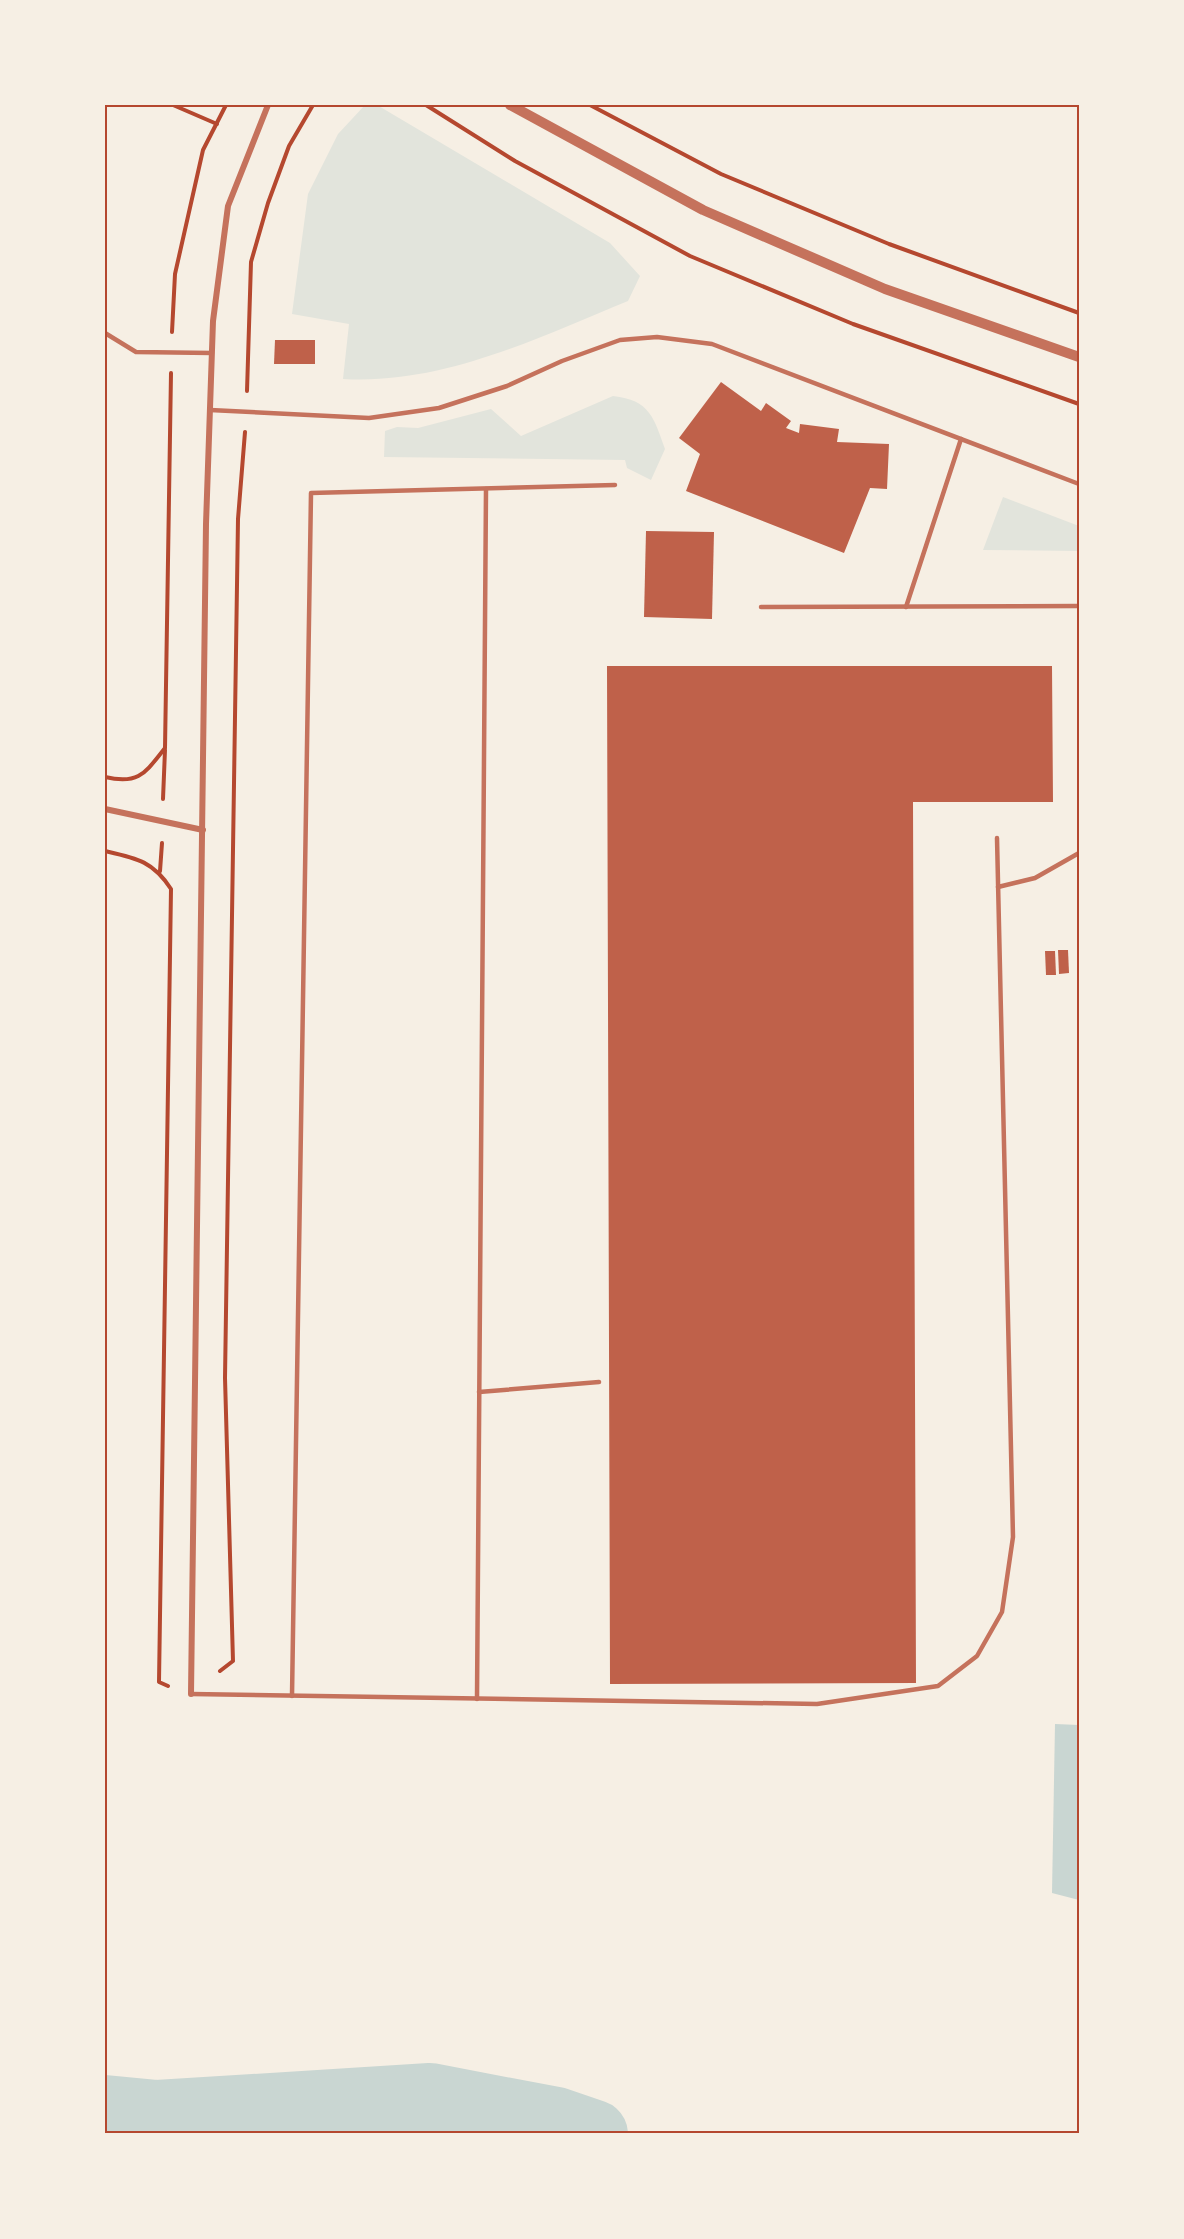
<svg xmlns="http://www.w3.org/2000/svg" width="1184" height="2239" viewBox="0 0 1184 2239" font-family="'Source Sans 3',sans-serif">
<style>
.green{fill:#e2e4dc}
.water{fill:#c9d6d2}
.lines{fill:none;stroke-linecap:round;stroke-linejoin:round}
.river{stroke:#c9d6d2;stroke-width:68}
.building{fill:#bf614a}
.path{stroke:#b5482f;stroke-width:4}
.service{stroke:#c5725c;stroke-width:4.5}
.minor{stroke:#c5725c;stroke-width:6}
.tertiary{stroke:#c5725c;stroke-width:10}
.neatline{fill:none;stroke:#b5482f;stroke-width:2}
</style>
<rect width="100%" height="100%" fill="#f6efe4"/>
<!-- green -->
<g class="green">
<path d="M365 105H377L610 243 640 276 628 301C538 338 442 385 343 379L349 324 292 314 308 194 338 134Z"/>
<path d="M613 396C650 400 654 418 665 449L651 480 627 468 625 460 384 457 385 431 397 427 418 428 491 409 521 436Z"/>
<path d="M1003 497 1079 526V551L983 550Z"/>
</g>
<!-- water -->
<path class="water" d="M1055 1724 1079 1725V1900L1052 1893Z"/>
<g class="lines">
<!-- river -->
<path class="river" d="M105 2109 157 2114 430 2097 556 2121 594 2134"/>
</g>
<!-- building -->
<g class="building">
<path d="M275 340H315V364H274Z"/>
<path d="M721 382 761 411 766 403 791 421 786 428 799 433 800 424 839 429 837 442 889 444 887 489 870 488 844 553 686 491 700 454 679 438Z"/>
<path d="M646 531 714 532 712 619 644 617Z"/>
<path d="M607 666H1052L1053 802H913L916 1683 610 1684Z"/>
<path d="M1058 950H1068L1069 973 1059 974Z"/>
<path d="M1045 951H1055L1056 975H1046Z"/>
</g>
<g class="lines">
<!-- path -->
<g class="path">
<path d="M173 105 217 124"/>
<path d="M426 105 515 161 690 256 853 324 1079 404"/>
<path d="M590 105 721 174 889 244 1079 313"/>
<path d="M172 332 175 274 203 150 226 105"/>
<path d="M247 391 251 262 268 203 289 146 313 105"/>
<path d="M105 777C139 785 145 773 165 748L171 373"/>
<path d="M163 799 165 750"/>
<path d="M105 851C136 858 153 861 171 889L159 1682 168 1686"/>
<path d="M160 871 162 843"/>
<path d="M220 1671 233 1661 225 1378 238 519 245 432"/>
</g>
<!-- service -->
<g class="service">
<path d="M105 333 136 352 212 353"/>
<path d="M210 410 369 418 439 408 507 386 562 361 620 340 657 337 712 344 1079 484"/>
<path d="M761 607 1079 606"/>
<path d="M906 607 961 439"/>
<path d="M998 887 1035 878 1079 853"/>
<path d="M479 1392 599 1382"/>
<path d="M191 1694 817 1704 938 1686 977 1656 1002 1612 1013 1537 997 838"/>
<path d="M292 1696 311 493 615 485"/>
<path d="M477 1699 486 489"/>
</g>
<!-- minor -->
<g class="minor">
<path d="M105 809 203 830"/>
<path d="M191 1694 206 524 213 321 228 206 268 105"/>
</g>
<!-- tertiary -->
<path class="tertiary" d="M510 105 703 210 885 289 1079 357"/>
</g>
<!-- border -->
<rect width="1184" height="2239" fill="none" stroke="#f6efe4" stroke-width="213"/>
<rect x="106" y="106" width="972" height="2026" class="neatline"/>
</svg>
